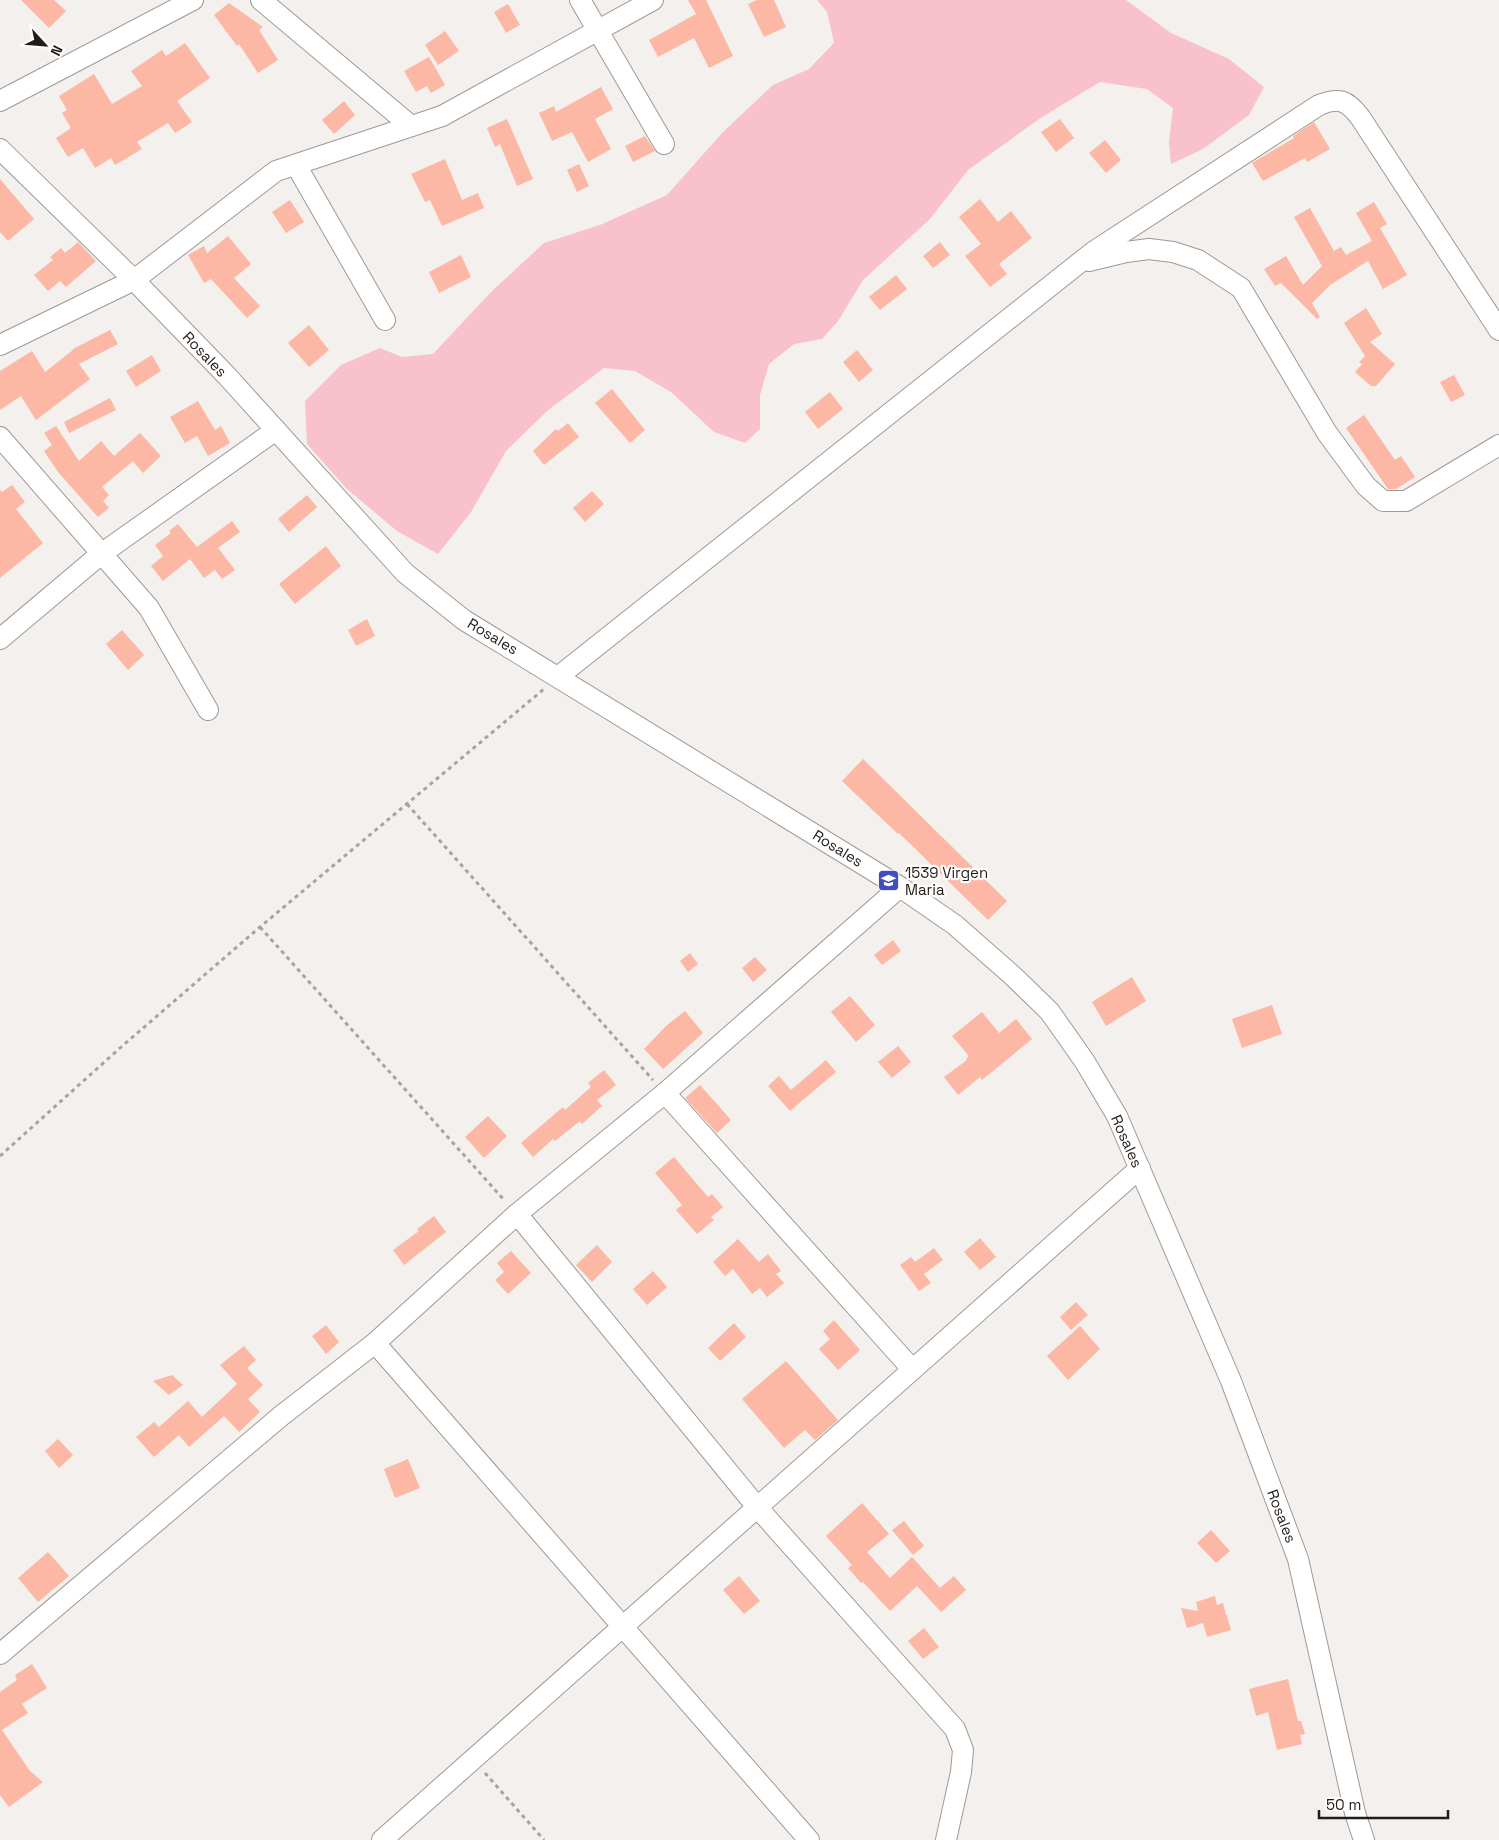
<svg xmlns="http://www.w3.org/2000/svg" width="1499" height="1840" viewBox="0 0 1499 1840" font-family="'Space Grotesk',sans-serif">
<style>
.green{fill:#f8c1cc}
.building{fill:#fcb8a5}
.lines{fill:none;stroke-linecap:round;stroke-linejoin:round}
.minor-casing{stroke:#9d9a97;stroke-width:22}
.path{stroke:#a6a4a2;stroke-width:3;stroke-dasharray:4 4;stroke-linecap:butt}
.minor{stroke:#fff;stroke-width:20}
.labels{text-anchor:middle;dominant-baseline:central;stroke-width:4.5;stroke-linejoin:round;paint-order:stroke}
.street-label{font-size:15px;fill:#1f1e1d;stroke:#fffefd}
.poi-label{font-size:15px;fill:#1f1e1d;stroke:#fffefd;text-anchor:start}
</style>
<rect width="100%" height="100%" fill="#f3f0ed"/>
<!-- green -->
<path class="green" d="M817 0H1126L1171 33 1229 59 1264 87 1249 115 1203 149 1171 164 1169 143 1173 108 1147 89 1100 82 1042 117 968 170 930 219 863 280 838 321 822 339 794 344 769 364 760 395V429L745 443 714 432 671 392 635 371 604 368 547 411 506 451 471 512 438 554 397 531 347 489 307 444 305 401 341 365 380 348 402 357 433 354 491 292 544 243 600 225 667 195 723 132 773 85 809 69 834 43 827 12Z"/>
<!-- building -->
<g class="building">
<path d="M21 0H54L66 11 49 28Z"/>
<path d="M688 0H706L733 56 709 68 694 38 658 57 649 40 696 14Z"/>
<path d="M757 0H774L786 27 764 37 748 4Z"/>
<path d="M229 3 263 27 259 30 278 60 258 73 239 44 237 46 214 15Z"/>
<path d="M508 4 520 25 506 33 494 12Z"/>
<path d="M445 31 459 51 438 65 425 45Z"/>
<path d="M185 43 210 78 177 101 192 122 175 133 168 123 137 142 142 149 115 165 111 158 95 168 83 148 68 157 56 138 71 128 62 113 67 110 59 96 94 74 112 104 142 86 131 71 162 50 166 56Z"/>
<path d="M429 57 445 85 431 93 427 86 416 92 404 71Z"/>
<path d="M601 87 613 109 595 119 611 149 588 162 572 132 552 141 539 113 554 106 556 112Z"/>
<path d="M344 101 355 115 334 134 322 120Z"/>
<path d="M507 119 533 179 517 186 500 144 495 147 487 128Z"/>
<path d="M1060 119 1074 138 1056 152 1041 132Z"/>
<path d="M1314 122 1330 149 1307 162 1305 158 1263 181 1252 163 1294 138 1293 136Z"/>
<path d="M645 136 655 151 633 162 625 146Z"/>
<path d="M1105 140 1121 160 1106 173 1089 153Z"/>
<path d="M445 159 462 200 478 193 484 208 442 226 430 200 425 202 411 174Z"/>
<path d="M579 164 589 186 577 192 567 170Z"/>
<path d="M0 179 34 219 8 241 0 232Z"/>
<path d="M980 199 998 222 1011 211 1032 238 999 264 1007 274 990 287 965 256 981 244 959 217Z"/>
<path d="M290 200 304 222 286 233 272 212Z"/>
<path d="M1374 202 1387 224 1380 228 1407 275 1383 289 1368 261 1330 285 1312 303 1320 317 1317 319 1281 283 1275 286 1264 269 1286 256 1303 285 1322 266 1294 217 1310 208 1334 251 1341 247 1346 255 1372 241 1356 213Z"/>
<path d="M228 236 251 264 234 278 260 306 247 318 211 279 204 283 188 255 204 246 207 253Z"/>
<path d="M78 242 96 261 66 287 60 281 48 291 34 275 53 260 50 257 61 248 65 253Z"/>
<path d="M940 242 950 255 933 268 923 256Z"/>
<path d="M461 255 471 277 439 293 429 272Z"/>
<path d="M896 275 907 289 880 310 869 297Z"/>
<path d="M1366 308 1382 334 1370 342 1395 364 1376 386H1371L1355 372 1362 364 1359 362 1365 356 1344 323Z"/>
<path d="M309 325 329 350 309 367 288 343Z"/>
<path d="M110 330 118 344 79 364 90 379 36 420 21 396 0 410V371L32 351 45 372 73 350V349Z"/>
<path d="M857 350 873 370 859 382 843 362Z"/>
<path d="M152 355 161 371 136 387 126 371Z"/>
<path d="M1454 375 1465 395 1451 402 1440 382Z"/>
<path d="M612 389 645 430 630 443 595 403Z"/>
<path d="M830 392 843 409 818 429 805 412Z"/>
<path d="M110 398 116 410 69 433 64 422Z"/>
<path d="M198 401 215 430 221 426 230 443 208 456 197 436 185 443 170 417Z"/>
<path d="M1364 415 1395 460 1401 456 1415 477 1396 489H1388L1346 428Z"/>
<path d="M568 423 579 437 544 465 533 451 556 429 558 431Z"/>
<path d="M56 426 79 461 101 441 114 456 140 433 161 456 143 473 133 461 102 487 109 495 103 501 109 508 98 517 58 472 44 451 52 445 44 433Z"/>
<path d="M12 485 25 502 16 509 43 543 0 578V490L2 492Z"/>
<path d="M592 491 604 504 585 522 573 508Z"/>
<path d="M307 495 317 507 289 532 278 519Z"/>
<path d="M232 521 240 532 218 548 235 570 222 579 215 570 204 578 190 559 163 581 151 566 163 556 155 545 171 533 169 531 178 524 197 547Z"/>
<path d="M326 546 341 566 295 604 279 584Z"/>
<path d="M367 619 375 636 356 646 348 630Z"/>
<path d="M122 630 144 655 128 670 106 644Z"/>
<path d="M863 759 1007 901 988 920 899 833 898 834 842 781Z"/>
<path d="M893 940 901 951 882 965 874 955Z"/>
<path d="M690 953 698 964 688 972 680 961Z"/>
<path d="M755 957 767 970 753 982 742 968Z"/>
<path d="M1132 977 1146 1001 1106 1026 1092 1002Z"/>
<path d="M850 996 875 1025 856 1042 831 1012Z"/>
<path d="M1272 1005 1282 1034 1242 1048 1232 1019Z"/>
<path d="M685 1011 703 1033 663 1069 644 1049 666 1026Z"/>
<path d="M982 1012 999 1033 1016 1019 1032 1039 982 1080 980 1077 958 1095 944 1077 967 1060 966 1059 969 1056 952 1036Z"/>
<path d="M898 1046 911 1062 892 1078 878 1062Z"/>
<path d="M826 1060 836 1072 790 1111 768 1086 779 1076 791 1090Z"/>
<path d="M604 1070 616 1085 597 1100 602 1106 582 1124 580 1121 555 1141 553 1139 533 1157 521 1143 563 1107 565 1110 591 1087 588 1083Z"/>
<path d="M700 1085 731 1120 717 1133 685 1098Z"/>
<path d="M488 1116 507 1136 484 1158 465 1137Z"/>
<path d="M674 1157 708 1197 712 1194 723 1207 711 1217 714 1220 697 1234 676 1210 682 1205 655 1173Z"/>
<path d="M434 1216 446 1232 404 1265 393 1250 419 1231 417 1229Z"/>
<path d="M980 1238 996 1257 980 1270 964 1252Z"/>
<path d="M738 1239 759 1262 768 1254 781 1271 776 1274 784 1283 767 1297 760 1288 752 1294 733 1269 725 1276 713 1262Z"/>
<path d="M597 1245 612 1262 592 1282 576 1265Z"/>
<path d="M934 1248 943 1260 924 1274 931 1283 919 1291 900 1265 911 1257 915 1262Z"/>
<path d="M511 1251 531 1273 508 1294 495 1280 504 1272 497 1263Z"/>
<path d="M653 1271 667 1287 647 1305 633 1289Z"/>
<path d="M1076 1302 1088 1315 1071 1330 1060 1317Z"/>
<path d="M834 1320 860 1350 838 1370 819 1349 830 1339 823 1331Z"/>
<path d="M734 1323 746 1337 720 1361 708 1348Z"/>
<path d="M326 1325 339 1342 326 1354 312 1336Z"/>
<path d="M1080 1326 1100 1349 1068 1380 1047 1356Z"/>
<path d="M244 1346 256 1360 247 1368 263 1385 248 1399 260 1412 239 1432 224 1416 189 1447 179 1435 154 1457 136 1437 154 1422 159 1427 188 1401 202 1417 237 1384 220 1365Z"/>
<path d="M786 1361 838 1420 815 1440 805 1430 784 1448 742 1399Z"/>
<path d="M172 1375 183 1385 169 1395 153 1381Z"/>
<path d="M58 1439 73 1455 59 1468 45 1451Z"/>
<path d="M408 1459 420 1488 395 1498 384 1469Z"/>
<path d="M862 1503 889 1534 867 1552 890 1578 912 1557 940 1588 954 1576 966 1590 941 1612 917 1586 890 1611 863 1582 861 1583 848 1568 852 1565 826 1536Z"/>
<path d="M904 1521 924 1546 913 1555 892 1530Z"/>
<path d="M1211 1530 1230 1551 1216 1563 1197 1543Z"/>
<path d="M48 1552 69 1576 38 1602 18 1578Z"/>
<path d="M739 1576 760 1601 744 1614 723 1590Z"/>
<path d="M1215 1596 1217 1605 1223 1603 1226 1615H1228L1227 1616 1231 1630 1207 1637 1203 1623 1187 1628 1181 1608 1198 1611 1196 1602Z"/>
<path d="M924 1628 939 1647 923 1659 908 1641Z"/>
<path d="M32 1664 47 1688 22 1704 28 1713 2 1730 30 1771 43 1782 9 1807 0 1795V1692L17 1680 15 1675Z"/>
<path d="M1288 1679 1298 1721H1301L1305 1734 1300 1735 1302 1744 1277 1750 1268 1712 1256 1716 1249 1689Z"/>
</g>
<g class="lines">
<defs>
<g id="minor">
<path d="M261 0 411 126"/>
<path d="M580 0 664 144"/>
<path d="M0 101 193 0"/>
<path d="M0 149 134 280 227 376 405 573 464 620 900 887 955 925 1013 976 1050 1012 1085 1062 1117 1116 1231 1381 1298 1559 1355 1813 1364 1840"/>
<path d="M296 165 385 320"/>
<path d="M1089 261 1126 252 1149 249 1173 252 1198 260 1241 288 1327 433 1366 486 1383 501H1406L1499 445"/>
<path d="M0 345 134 280 276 171 442 116 653 0"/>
<path d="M0 437 149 608 208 710"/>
<path d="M0 639 101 554 276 430"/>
<path d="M559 676 1093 252 1319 105C1339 97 1347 100 1360 117L1499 330"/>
<path d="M665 1093 912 1369"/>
<path d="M517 1214 757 1507 955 1729 963 1750 961 1772 946 1840"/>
<path d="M375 1343 809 1840"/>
<path d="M0 1654 281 1416 375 1343 517 1214 665 1093 900 887"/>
<path d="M382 1840 1140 1168"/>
</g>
</defs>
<!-- minor casing -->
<use href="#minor" class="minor-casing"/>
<!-- path -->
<g class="path">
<path d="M407 804 653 1080"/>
<path d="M260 927 505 1201"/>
<path d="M0 1156 120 1048 260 927 544 689"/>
<path d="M485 1773 544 1840"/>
</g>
<!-- minor -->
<use href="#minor" class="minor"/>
</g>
<!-- icons -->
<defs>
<symbol id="school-square" viewBox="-11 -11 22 22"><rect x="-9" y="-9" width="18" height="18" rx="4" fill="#404ec2" stroke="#fffefd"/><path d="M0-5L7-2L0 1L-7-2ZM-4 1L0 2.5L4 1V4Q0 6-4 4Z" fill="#fff"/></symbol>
</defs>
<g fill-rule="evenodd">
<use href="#school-square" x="876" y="868" width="25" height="25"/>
</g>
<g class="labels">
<!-- street labels -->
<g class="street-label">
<text transform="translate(205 354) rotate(46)">Rosales</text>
<text transform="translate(493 636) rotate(31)">Rosales</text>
<text transform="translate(838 848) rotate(32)">Rosales</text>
<text transform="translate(1127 1141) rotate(66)">Rosales</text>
<text transform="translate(1282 1516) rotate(69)">Rosales</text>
</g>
<!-- poi labels -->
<g class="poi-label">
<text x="905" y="872">1539 Virgen<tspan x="905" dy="17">Maria</tspan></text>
</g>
</g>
<!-- north arrow -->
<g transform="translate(45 45) rotate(116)" stroke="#fffefd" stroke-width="4" paint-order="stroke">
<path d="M0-4L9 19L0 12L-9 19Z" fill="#1f1e1d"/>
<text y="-8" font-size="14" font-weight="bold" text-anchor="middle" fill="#1f1e1d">N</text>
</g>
<!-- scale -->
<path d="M1319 1810v8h129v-8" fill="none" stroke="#1f1e1d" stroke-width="2.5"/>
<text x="1326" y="1810" font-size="15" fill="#1f1e1d" stroke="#fffefd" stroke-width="4" paint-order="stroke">50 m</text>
</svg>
